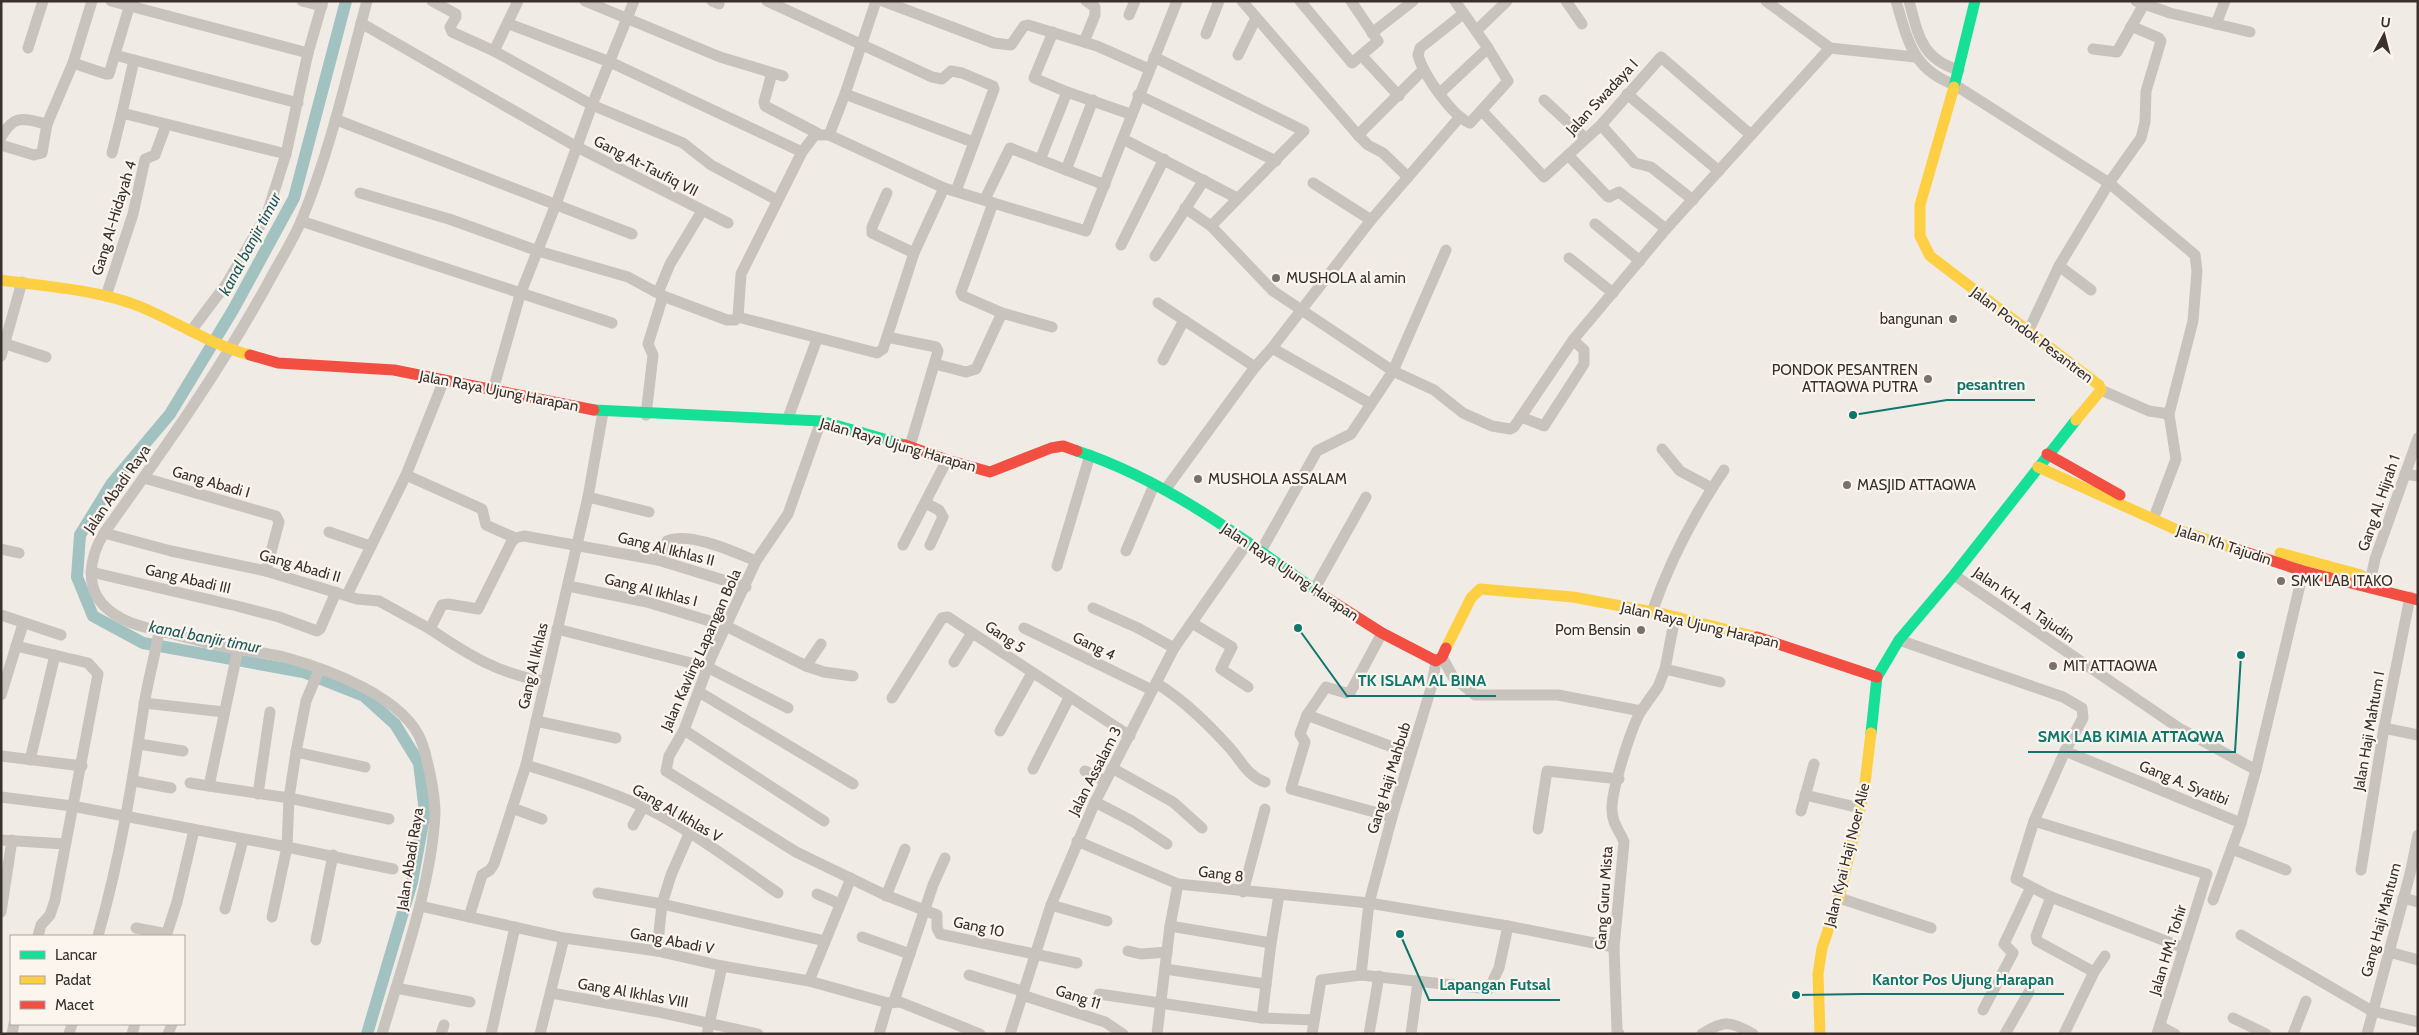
<svg xmlns="http://www.w3.org/2000/svg" width="2419" height="1035" viewBox="0 0 2419 1035" font-family="Cabin,sans-serif">
<style>
.lines{fill:none;stroke-linecap:round;stroke-linejoin:round}
.canal{stroke:#a1c2c1;stroke-width:12}
.street{stroke:#c9c3be;stroke-width:11}
.fast{stroke:#16e098;stroke-width:11}
.slow{stroke:#ffcf43;stroke-width:11}
.jam{stroke:#f24e42;stroke-width:11}
.poi-dot{fill:#7a716c;stroke:#fbf5ee;stroke-width:2}
.labels{text-anchor:middle;dominant-baseline:central;stroke-width:4.5;stroke-linejoin:round;paint-order:stroke}
.street-label{font-size:15px;fill:#3b302b;stroke:#fbf5ee}
.poi-label{font-size:15px;fill:#3b302b;stroke:#fbf5ee;text-anchor:start}
.water-label{font-size:16px;font-style:italic;fill:#1f5a5e;stroke:#fbf5ee}
.leader{fill:none;stroke:#0f766e;stroke-width:2}
.callout-dot{fill:#0f766e;stroke:#fbf5ee;stroke-width:2}
.callout-label{font-size:16px;text-anchor:middle;font-weight:bold;fill:#0f766e;stroke:#fbf5ee;stroke-width:4.5;stroke-linejoin:round;paint-order:stroke}
</style>
<rect width="100%" height="100%" fill="#f0ebe5"/>
<g class="lines">
<!-- canal -->
<path class="canal" d="M346 1 294 198 233 310 170 414 112 483 80 535 77 577 93 616 143 643 303 672 364 696 395 724 419 763 425 812 412 882 367 1034"/>
<!-- street -->
<g class="street">
<path d="M92 1 73 63 106 74H109L131 1"/>
<path d="M111 1 308 53"/>
<path d="M302 1 322 6"/>
<path d="M367 1C347 75 331 148 302 219 293 241 279 262 268 283 220 371 162 452 104 533 89 558 83 590 110 611 127 625 152 629 173 634 194 640 215 645 236 649 252 652 269 653 284 657 327 669 406 697 422 743 428 761 435 794 435 813 432 883 402 966 382 1034"/>
<path d="M432 1 456 14V17L450 27 452 32 494 51 592 105 683 143 711 165 777 200"/>
<path d="M585 1 720 57 783 76"/>
<path d="M712 1 719 4"/>
<path d="M767 1 932 77 942 79 951 71 962 73 993 86 994 89 956 191"/>
<path d="M883 1 994 43 1011 45 1024 26 1028 25 1097 46 1149 69"/>
<path d="M1242 1 1358 135 1368 145 1383 153 1408 177"/>
<path d="M1300 1 1352 63 1378 41 1351 1"/>
<path d="M1455 1 1488 48 1508 81 1470 123C1452 116 1423 74 1418 55L1420 48 1463 14"/>
<path d="M1566 1 1582 24"/>
<path d="M1766 1 1830 48 1915 57"/>
<path d="M1896 1C1908 41 1912 69 1955 85L2109 183 2195 255 2197 271 2193 321 2169 414 2176 459 2156 512"/>
<path d="M1909 1C1918 34 1921 59 1959 70"/>
<path d="M2136 1 2170 13 2250 32"/>
<path d="M1129 15 1135 1"/>
<path d="M361 23 577 147 728 223"/>
<path d="M509 24 610 62 802 152"/>
<path d="M2216 24 2225 1"/>
<path d="M1476 31 1507 1"/>
<path d="M1053 32 1034 78 1067 92 1130 114"/>
<path d="M1372 33 1413 1"/>
<path d="M1206 34 1219 1"/>
<path d="M1084 42 1095 15V7L1086 1"/>
<path d="M28 48 43 1"/>
<path d="M2093 49 2117 52 2144 4"/>
<path d="M494 51 518 1"/>
<path d="M115 55 298 103"/>
<path d="M1238 55 1256 18"/>
<path d="M1362 56 1399 96"/>
<path d="M1154 57 1304 131 1211 226"/>
<path d="M772 73 764 102 765 106 817 133"/>
<path d="M1440 93 1488 48"/>
<path d="M845 94 973 142"/>
<path d="M1627 94 1719 171"/>
<path d="M1138 95 1276 161"/>
<path d="M1544 100 1585 138"/>
<path d="M1482 111 1544 177 1601 125 1661 57 1751 135"/>
<path d="M122 113 134 60"/>
<path d="M337 120 632 234"/>
<path d="M1601 125 1635 163 1651 167 1693 200"/>
<path d="M829 135 944 188"/>
<path d="M1358 135 1423 70"/>
<path d="M1 137C15 113 23 119 47 124"/>
<path d="M1123 139 1237 198"/>
<path d="M1 145 34 155 42 153 47 124 73 63"/>
<path d="M112 153 122 113 286 154"/>
<path d="M1568 155 1607 196 1609 197 1619 192 1666 229"/>
<path d="M1040 160 1067 92"/>
<path d="M1066 170 1093 100"/>
<path d="M1313 183 1371 220"/>
<path d="M360 193 449 219 538 251 628 277 663 296 727 320H735L738 317 877 353 883 349 914 253 944 188 1086 231 1177 1"/>
<path d="M887 193 872 227V233L914 253"/>
<path d="M985 199 1010 148 1105 185"/>
<path d="M993 203 961 292 963 296 1002 313"/>
<path d="M1185 208 1211 226 1273 291 1393 371 1434 390 1463 413 1492 426 1510 429 1514 427 1573 340 1666 229 1830 48"/>
<path d="M301 221 612 323"/>
<path d="M1595 224 1640 261"/>
<path d="M1121 245 1164 159"/>
<path d="M1155 256 1204 180"/>
<path d="M1569 258 1613 293"/>
<path d="M2059 266 2091 290"/>
<path d="M658 293 670 264 702 211"/>
<path d="M106 296 133 214 145 159 155 155 166 125"/>
<path d="M1158 303 1255 367"/>
<path d="M738 317 741 274 802 152 815 135H829L845 94 876 1"/>
<path d="M191 331 227 283 267 214 286 154 308 53 323 1"/>
<path d="M2028 332 2059 266 2109 183 2141 138 2145 122 2146 91 2161 41 2159 38 2131 26"/>
<path d="M887 337 936 347 938 351 910 446"/>
<path d="M6 344 46 357"/>
<path d="M1272 348 1371 404"/>
<path d="M1 356 22 282"/>
<path d="M1163 360 1184 320"/>
<path d="M935 364 966 372 976 369 1002 313 1052 327"/>
<path d="M493 390 520 295 556 204 592 105 634 1"/>
<path d="M2101 390 2149 411 2169 414"/>
<path d="M646 415 653 355 648 344 663 296"/>
<path d="M1521 417 1544 426 1584 364V350L1573 340"/>
<path d="M788 418 817 339"/>
<path d="M821 421 788 514 756 561 711 658 684 730 669 756 666 771 796 852 885 895 937 915V928L940 934 1077 963"/>
<path d="M1662 449 1680 471 1712 488"/>
<path d="M2405 474 2418 476"/>
<path d="M406 475 482 509 486 525 515 538"/>
<path d="M144 478 276 516 279 522 266 571"/>
<path d="M1165 490 1255 367 1272 348 1371 220 1459 118"/>
<path d="M588 497 649 512"/>
<path d="M925 503 939 510 943 517 930 545"/>
<path d="M329 532 370 546"/>
<path d="M104 533 171 551 266 571 357 599 379 601 430 629 442 605 448 604 478 609 511 543 515 538 524 536 658 560 746 587"/>
<path d="M903 545 947 460"/>
<path d="M1 549 19 553"/>
<path d="M1126 551 1154 485"/>
<path d="M1261 551 1317 451 1351 434 1393 371 1446 250"/>
<path d="M658 560 667 541C689 531 734 552 756 561"/>
<path d="M1057 566 1090 455"/>
<path d="M91 572 237 606 279 617 317 631 320 629 336 592"/>
<path d="M1954 575 2179 728 2256 770"/>
<path d="M2371 578 2375 559 2418 438"/>
<path d="M568 586 647 602 726 626 806 666 821 644"/>
<path d="M1315 588 1366 497"/>
<path d="M347 595 406 475 444 380"/>
<path d="M1093 608 1138 628 1174 648"/>
<path d="M1652 612C1669 563 1695 513 1724 470"/>
<path d="M1 615 61 635"/>
<path d="M1192 623 1232 647 1221 669 1248 687"/>
<path d="M1024 628 1152 690"/>
<path d="M430 629C467 654 500 675 545 681"/>
<path d="M557 629 707 667 788 708"/>
<path d="M1382 633 1351 691 1346 693 1326 687 1307 715 1300 734 1305 742 1291 789 1392 817"/>
<path d="M1899 640 2063 697 2082 708 2083 718 2065 751 2034 821 2016 879 2051 897 2184 948"/>
<path d="M16 646 88 663 98 674 55 900 50 915 41 925 38 936"/>
<path d="M238 649 209 786 289 798 389 819"/>
<path d="M1442 657 1453 677 1475 695H1558L1641 711 1658 687 1665 669 1675 617"/>
<path d="M954 662 972 633"/>
<path d="M806 666 824 672 853 676"/>
<path d="M1665 669 1720 682"/>
<path d="M1156 683C1184 700 1207 723 1229 747 1240 759 1248 777 1265 782"/>
<path d="M699 692 853 784"/>
<path d="M1 695 23 624"/>
<path d="M892 698 942 618 948 617 1130 736"/>
<path d="M144 703 224 712"/>
<path d="M1307 715 1411 754"/>
<path d="M536 721 616 738"/>
<path d="M2384 728 2418 735"/>
<path d="M684 730 824 821"/>
<path d="M1000 731 1032 673"/>
<path d="M139 744 183 751"/>
<path d="M2065 751 2241 823"/>
<path d="M296 752 365 767"/>
<path d="M1 756 82 766"/>
<path d="M30 760 55 655"/>
<path d="M526 765C565 777 604 789 642 806 690 829 734 863 778 893"/>
<path d="M1112 768 1173 802 1202 828"/>
<path d="M1033 769 1069 698"/>
<path d="M1085 771 1105 781"/>
<path d="M134 781 171 788"/>
<path d="M190 783 209 786"/>
<path d="M258 794 270 712"/>
<path d="M1805 795 1860 808"/>
<path d="M1 797 72 806 287 847 289 798 296 752 306 701 319 670"/>
<path d="M1095 802 1132 821 1167 844"/>
<path d="M512 808 542 819"/>
<path d="M1801 811 1814 764"/>
<path d="M2034 821 2207 874 2157 1034"/>
<path d="M633 825 643 807"/>
<path d="M1538 829 1547 771 1619 779"/>
<path d="M1 840 65 844"/>
<path d="M1077 841 1178 884 1369 903 1508 926 1614 947"/>
<path d="M2232 849 2286 870"/>
<path d="M2361 870 2384 728 2410 597"/>
<path d="M1243 892 1265 809"/>
<path d="M598 893 662 904 825 941"/>
<path d="M817 894 840 904"/>
<path d="M886 896 905 849"/>
<path d="M2051 897 2036 936 2037 941 2094 972 2064 1034"/>
<path d="M1839 898 1931 928"/>
<path d="M2403 898 2418 902"/>
<path d="M2213 900 2241 823 2256 770 2305 564"/>
<path d="M1051 905 1107 921"/>
<path d="M420 906 564 938 657 951 722 966 809 981 888 1003"/>
<path d="M225 909 243 840"/>
<path d="M1 912 12 840"/>
<path d="M272 917 287 847 393 869"/>
<path d="M469 917 482 875 490 870 494 864 526 765 588 497 603 412"/>
<path d="M1170 926 1271 943"/>
<path d="M136 928 167 934"/>
<path d="M2241 935 2372 1011 2418 1022"/>
<path d="M98 936C120 858 132 785 144 705 148 680 155 656 159 631"/>
<path d="M166 936 177 902 194 830"/>
<path d="M862 937 910 954"/>
<path d="M316 940 333 855"/>
<path d="M657 951 662 904 671 875 689 834"/>
<path d="M1128 951 1141 954 1167 952"/>
<path d="M2389 952 2418 960"/>
<path d="M1165 969 1266 984"/>
<path d="M2094 972 2105 956"/>
<path d="M969 975 1022 991"/>
<path d="M1361 975 1489 989 1499 968 1508 926"/>
<path d="M809 981 851 878"/>
<path d="M396 988 470 1002"/>
<path d="M551 993 658 1012 758 1034"/>
<path d="M1099 994 1262 1018 1314 1020"/>
<path d="M1022 995 1105 1022 1123 1034"/>
<path d="M894 1001 933 885 945 858"/>
<path d="M888 1003 900 1002 980 1034"/>
<path d="M1983 1010 2013 953 2004 944 2031 887"/>
<path d="M1262 1018 1271 943 1279 895"/>
<path d="M2233 1018 2266 1034"/>
<path d="M2160 1026 2175 1034"/>
<path d="M12 1034 14 1024"/>
<path d="M69 1034 72 1024"/>
<path d="M132 1034 135 1024"/>
<path d="M168 1034 172 1024"/>
<path d="M441 1034 444 1025"/>
<path d="M491 1034 515 927"/>
<path d="M540 1034 564 938"/>
<path d="M707 1034 722 966"/>
<path d="M879 1034 888 1003"/>
<path d="M1010 1034 1051 905 1095 802 1174 648 1248 542"/>
<path d="M1157 1034 1170 926 1178 884"/>
<path d="M1312 1034 1321 980 1361 975 1369 903 1392 817 1432 685 1436 661"/>
<path d="M1369 1034 1379 976"/>
<path d="M1411 1034 1418 982"/>
<path d="M1619 1034 1617 1030 1614 947 1624 842C1620 831 1612 824 1612 810 1611 791 1631 728 1641 711"/>
<path d="M1702 1034C1724 1020 1731 1021 1753 1034"/>
<path d="M2005 1034 2029 992"/>
<path d="M2293 1034 2306 1001"/>
<path d="M2367 1034 2410 874 2418 835"/>
</g>
<!-- fast -->
<g class="fast">
<path d="M1954 87 1975 1"/>
<path d="M594 410 821 421 905 445"/>
<path d="M1077 451C1166 480 1244 539 1319 593"/>
<path d="M1871 733 1877 677 1899 640 1954 575 2076 420"/>
</g>
<!-- slow -->
<g class="slow">
<path d="M1954 87 1920 205V236L1930 256 2099 385 2101 390 2076 420"/>
<path d="M1 280C47 287 97 289 141 307 177 322 211 345 250 355"/>
<path d="M2038 467 2175 529 2239 550"/>
<path d="M2280 553 2361 575"/>
<path d="M1446 648 1471 598 1480 589 1573 597 1664 614 1757 637"/>
<path d="M1820 1034 1818 974 1822 948 1839 898 1864 792 1871 733"/>
</g>
<!-- jam -->
<g class="jam">
<path d="M250 355 278 363 394 370 594 410"/>
<path d="M905 445 947 460 990 472 1051 448 1063 446 1077 451"/>
<path d="M2047 454 2120 495"/>
<path d="M2239 550 2303 571 2418 600"/>
<path d="M1319 593 1382 633 1436 661 1442 657 1446 648"/>
<path d="M1757 637 1877 677"/>
</g>
</g>
<!-- markers -->
<g class="poi-dot">
<circle cx="1276" cy="278" r="5"/>
<circle cx="1953" cy="319" r="5"/>
<circle cx="1928" cy="379" r="5"/>
<circle cx="1198" cy="479" r="5"/>
<circle cx="1847" cy="485" r="5"/>
<circle cx="2281" cy="581" r="5"/>
<circle cx="1641" cy="630" r="5"/>
<circle cx="2053" cy="666" r="5"/>
</g>
<g class="labels">
<!-- street labels -->
<g class="street-label">
<text transform="translate(1602 97) rotate(-47)">Jalan Swadaya I</text>
<text transform="translate(646 166) rotate(27)">Gang At-Taufiq VII</text>
<text transform="translate(114 218) rotate(-73)">Gang Al-Hidayah 4</text>
<text transform="translate(2032 335) rotate(37)">Jalan Pondok Pesantren</text>
<text transform="translate(499 391) rotate(11)">Jalan Raya Ujung Harapan</text>
<text transform="translate(898 445) rotate(16)">Jalan Raya Ujung Harapan</text>
<text transform="translate(211 482) rotate(16)">Gang Abadi I</text>
<text transform="translate(117 489) rotate(-55)">Jalan Abadi Raya</text>
<text transform="translate(2379 503) rotate(-71)">Gang Al. Hijrah 1</text>
<text transform="translate(2224 545) rotate(18)">Jalan Kh Tajudin</text>
<text transform="translate(666 549) rotate(14)">Gang Al Ikhlas II</text>
<text transform="translate(300 566) rotate(16)">Gang Abadi II</text>
<text transform="translate(1290 572) rotate(34)">Jalan Raya Ujung Harapan</text>
<text transform="translate(188 579) rotate(13)">Gang Abadi III</text>
<text transform="translate(651 590) rotate(14)">Gang Al Ikhlas I</text>
<text transform="translate(2024 605) rotate(35)">Jalan KH. A. Tajudin</text>
<text transform="translate(1700 625) rotate(13)">Jalan Raya Ujung Harapan</text>
<text transform="translate(1005 637) rotate(34)">Gang 5</text>
<text transform="translate(1094 646) rotate(26)">Gang 4</text>
<text transform="translate(701 650) rotate(-66)">Jalan Kavling Lapangan Bola</text>
<text transform="translate(533 666) rotate(-77)">Gang Al Ikhlas</text>
<text transform="translate(2369 731) rotate(-80)">Jalan Haji Mahtum I</text>
<text transform="translate(1095 771) rotate(-63)">Jalan Assalam 3</text>
<text transform="translate(1389 778) rotate(-73)">Gang Haji Mahbub</text>
<text transform="translate(2184 783) rotate(22)">Gang A. Syatibi</text>
<text transform="translate(677 813) rotate(30)">Gang Al Ikhlas V</text>
<text transform="translate(1847 855) rotate(-76)">Jalan Kyai Haji Noer Alie</text>
<text transform="translate(410 859) rotate(-81)">Jalan Abadi Raya</text>
<text transform="translate(1221 874) rotate(7)">Gang 8</text>
<text transform="translate(1604 898) rotate(-86)">Gang Guru Mista</text>
<text transform="translate(2381 920) rotate(-75)">Gang Haji Mahtum</text>
<text transform="translate(979 927) rotate(12)">Gang 10</text>
<text transform="translate(672 941) rotate(11)">Gang Abadi V</text>
<text transform="translate(2168 950) rotate(-73)">Jalan HM. Tohir</text>
<text transform="translate(633 993) rotate(10)">Gang Al Ikhlas VIII</text>
<text transform="translate(1078 997) rotate(18)">Gang 11</text>
</g>
<!-- poi labels -->
<g class="poi-label">
<text x="1286" y="278">MUSHOLA al amin</text>
<text x="1943" y="319" text-anchor="end">bangunan</text>
<text x="1918" y="370" text-anchor="end">PONDOK PESANTREN<tspan x="1918" dy="17">ATTAQWA PUTRA</tspan></text>
<text x="1208" y="479">MUSHOLA ASSALAM</text>
<text x="1857" y="485">MASJID ATTAQWA</text>
<text x="2291" y="581">SMK LAB ITAKO</text>
<text x="1631" y="630" text-anchor="end">Pom Bensin</text>
<text x="2063" y="666">MIT ATTAQWA</text>
</g>
<!-- water labels -->
<g class="water-label">
<text transform="translate(250 244) rotate(-62)">kanal banjir timur</text>
<text transform="translate(205 637) rotate(11)">kanal banjir timur</text>
</g>
</g>
<!-- callouts -->
<path class="leader" d="M1853 415L1947 400H2035M1298 628L1347 696H1496M2241 655L2235 752H2028M1796 995L1862 994H2064M1400 934L1429 1000H1560"/>
<g class="callout-dot">
<circle cx="1853" cy="415" r="5"/>
<circle cx="1298" cy="628" r="5"/>
<circle cx="2241" cy="655" r="5"/>
<circle cx="1796" cy="995" r="5"/>
<circle cx="1400" cy="934" r="5"/>
</g>
<g class="callout-label">
<text x="1991" y="390">pesantren</text>
<text x="1422" y="686">TK ISLAM AL BINA</text>
<text x="2131" y="742">SMK LAB KIMIA ATTAQWA</text>
<text x="1963" y="985">Kantor Pos Ujung Harapan</text>
<text x="1495" y="990">Lapangan Futsal</text>
</g>
<!-- border -->
<rect width="2419" height="1035" fill="none" stroke="#3b302b" stroke-width="5"/>
<!-- legend -->
<rect x="10" y="935" width="175" height="90" fill="#fbf5ee" stroke="#aea6a0"/>
<rect x="20" y="951" width="25" height="8" fill="#16e098" stroke="#aea6a0"/>
<text x="55" y="960" font-size="15" fill="#3b302b">Lancar</text>
<rect x="20" y="976" width="25" height="8" fill="#ffcf43" stroke="#aea6a0"/>
<text x="55" y="985" font-size="15" fill="#3b302b">Padat</text>
<rect x="20" y="1001" width="25" height="8" fill="#f24e42" stroke="#aea6a0"/>
<text x="55" y="1010" font-size="15" fill="#3b302b">Macet</text>
<!-- north arrow -->
<g transform="translate(2384 35) rotate(7)" stroke="#fbf5ee" stroke-width="4" paint-order="stroke">
<path d="M0-4L9 19L0 12L-9 19Z" fill="#3b302b"/>
<text y="-8" font-size="14" font-weight="bold" text-anchor="middle" fill="#3b302b">U</text>
</g>
</svg>
